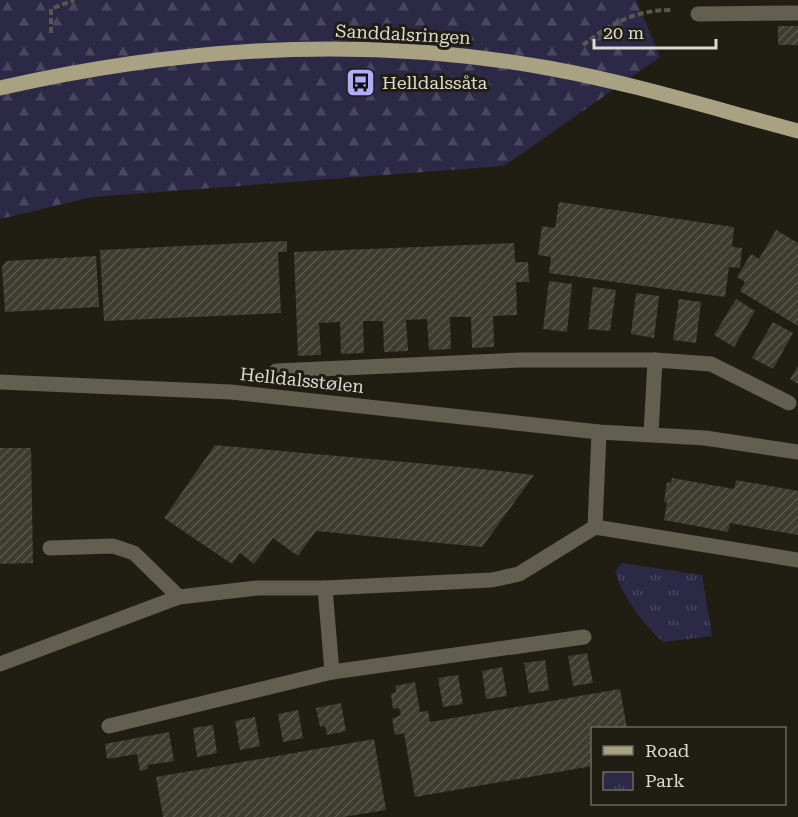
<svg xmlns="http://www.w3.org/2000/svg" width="798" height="817" viewBox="0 0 798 817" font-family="'Roboto Serif',serif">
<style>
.forest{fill:url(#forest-firs)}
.park{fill:url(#park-tufts)}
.building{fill:url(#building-hatch)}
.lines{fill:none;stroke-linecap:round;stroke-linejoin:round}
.path{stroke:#59574d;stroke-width:4;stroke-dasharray:6 3;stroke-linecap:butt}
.minor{stroke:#625e50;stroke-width:15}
.major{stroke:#a8a182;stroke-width:15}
.labels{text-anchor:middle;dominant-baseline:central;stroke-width:6;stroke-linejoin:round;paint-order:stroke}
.street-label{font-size:18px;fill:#dcdad2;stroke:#201d12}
.poi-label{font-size:18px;fill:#dcdad2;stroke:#201d12;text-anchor:start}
</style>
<defs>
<pattern id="forest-firs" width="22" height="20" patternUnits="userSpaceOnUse" patternTransform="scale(1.5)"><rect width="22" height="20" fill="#2b2946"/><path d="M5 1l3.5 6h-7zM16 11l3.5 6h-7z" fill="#494760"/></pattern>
<pattern id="park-tufts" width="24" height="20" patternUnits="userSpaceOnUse" patternTransform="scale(1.5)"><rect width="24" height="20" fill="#2b2946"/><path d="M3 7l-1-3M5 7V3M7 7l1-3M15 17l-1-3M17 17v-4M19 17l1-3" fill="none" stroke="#494760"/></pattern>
<pattern id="building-hatch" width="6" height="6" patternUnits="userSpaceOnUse" patternTransform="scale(1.5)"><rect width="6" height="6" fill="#3e3b2f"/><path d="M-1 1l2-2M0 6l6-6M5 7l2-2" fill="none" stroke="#59574c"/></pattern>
</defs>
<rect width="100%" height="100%" fill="#201d12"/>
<!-- forest -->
<path class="forest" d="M0 0H636L660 57 504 166 92 197 0 219Z"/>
<!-- park -->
<path class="park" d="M622 563 702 575 712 636 663 642C642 623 624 599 615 572Z"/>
<!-- building -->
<g class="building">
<rect x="778" y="26" width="20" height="19"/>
<path d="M559 202 734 227 732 247 742 248 740 268 729 267 725 297 549 273 551 257 538 255 542 226 555 228Z"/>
<path d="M776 230 798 243V326L740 291 745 282 737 277 751 254 759 259Z"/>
<path d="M287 241V252H278L281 313 104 321 100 250Z"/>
<path d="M514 243 515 262H528L529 282H516L517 315 493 316 494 347 472 348 471 317H450L451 349 429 350 427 319 406 320 408 351 384 352 383 321H363L364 353 341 354 340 322 319 323 321 355 298 356 294 252Z"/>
<path d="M96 256 99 307 5 312 2 267 7 261Z"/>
<path d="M549 281 572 284 567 332 543 329Z"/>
<path d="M593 287 616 290 610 331 588 329Z"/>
<path d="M636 293 659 296 654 338 631 334Z"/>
<path d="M679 299 701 302 696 343 673 340Z"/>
<path d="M736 299 755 311 734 347 714 335Z"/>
<path d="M773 322 793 333 773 369 752 358Z"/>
<path d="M798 366V384L790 379Z"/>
<path d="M215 445 472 468 534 475 482 547 316 531 298 556 273 538 254 564 240 553 232 564 164 518Z"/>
<path d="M0 448H31L33 563 0 564Z"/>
<path d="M672 478 734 489 736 480 798 491V535L730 523 728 532 664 520 667 502H664L667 482 671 483Z"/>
<path d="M587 653 593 683 573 686 568 656Z"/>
<path d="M545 660 549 690 529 693 524 663Z"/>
<path d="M502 667 507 696 486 699 482 671Z"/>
<path d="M458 675 463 704 443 707 438 678Z"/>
<path d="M415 682 420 712 428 711 430 722 620 689 627 728H592V766L415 797 404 733 395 735 392 719 401 715 399 708 393 709 391 694 396 692 395 686Z"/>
<path d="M341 703 346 731 327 735 325 726 320 727 316 708Z"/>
<path d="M298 710 303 738 283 742 278 714Z"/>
<path d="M255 717 260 746 240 750 235 721Z"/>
<path d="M213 725 217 753 197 757 193 728Z"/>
<path d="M169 732 174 761 148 765V769L140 771 137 754 107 759 105 744Z"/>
<path d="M374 739 386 810 343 817H163L156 777Z"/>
</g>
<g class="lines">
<!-- path -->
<g class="path">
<path d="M51 33V9L74 0"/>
<path d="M583 45C610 24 635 10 671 10"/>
</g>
<!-- minor -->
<g class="minor">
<path d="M698 14 798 13"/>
<path d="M276 371 521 360H655"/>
<path d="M0 382 231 392 599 432 705 438 798 452"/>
<path d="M651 434 655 360 711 364 789 403"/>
<path d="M595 527 798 560"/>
<path d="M50 548 113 546 134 553 179 597"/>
<path d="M325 588 332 672"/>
<path d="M0 664 179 597 257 588H325L492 580 519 574 595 527 599 432"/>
<path d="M109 726 332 672 584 637"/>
</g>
<!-- major -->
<path class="major" d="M0 88C180 47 366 35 548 68 632 83 715 109 798 131"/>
</g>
<!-- icons -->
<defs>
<symbol id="bus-square" viewBox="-11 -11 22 22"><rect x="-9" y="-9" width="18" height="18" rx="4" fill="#b0aefa" stroke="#201d12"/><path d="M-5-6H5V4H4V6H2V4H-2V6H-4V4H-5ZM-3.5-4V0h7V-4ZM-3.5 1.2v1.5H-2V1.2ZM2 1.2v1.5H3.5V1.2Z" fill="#111"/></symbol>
</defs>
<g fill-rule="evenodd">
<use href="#bus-square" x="344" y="66" width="33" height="33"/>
</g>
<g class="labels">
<!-- street labels -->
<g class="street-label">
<text transform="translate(403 34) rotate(3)">Sanddalsringen</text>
<text transform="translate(302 380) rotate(6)">Helldalsstølen</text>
</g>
<!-- poi labels -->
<g class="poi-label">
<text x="382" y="82">Helldalssåta</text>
</g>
</g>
<!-- legend -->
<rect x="591" y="727" width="195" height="78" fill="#201d12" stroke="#6b695f" stroke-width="1.5"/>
<rect x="603" y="746" width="30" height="9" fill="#a8a182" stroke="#6b695f" stroke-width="1.5"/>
<text x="645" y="757" font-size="18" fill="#dcdad2">Road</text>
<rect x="603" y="772" width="30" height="18" fill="url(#park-tufts)" stroke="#6b695f" stroke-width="1.5"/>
<text x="645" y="787" font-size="18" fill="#dcdad2">Park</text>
<!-- scale -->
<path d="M594 39v9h122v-9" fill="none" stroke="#dcdad2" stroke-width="3"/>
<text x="603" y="39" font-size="18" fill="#dcdad2" stroke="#201d12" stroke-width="4.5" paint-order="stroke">20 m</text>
</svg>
